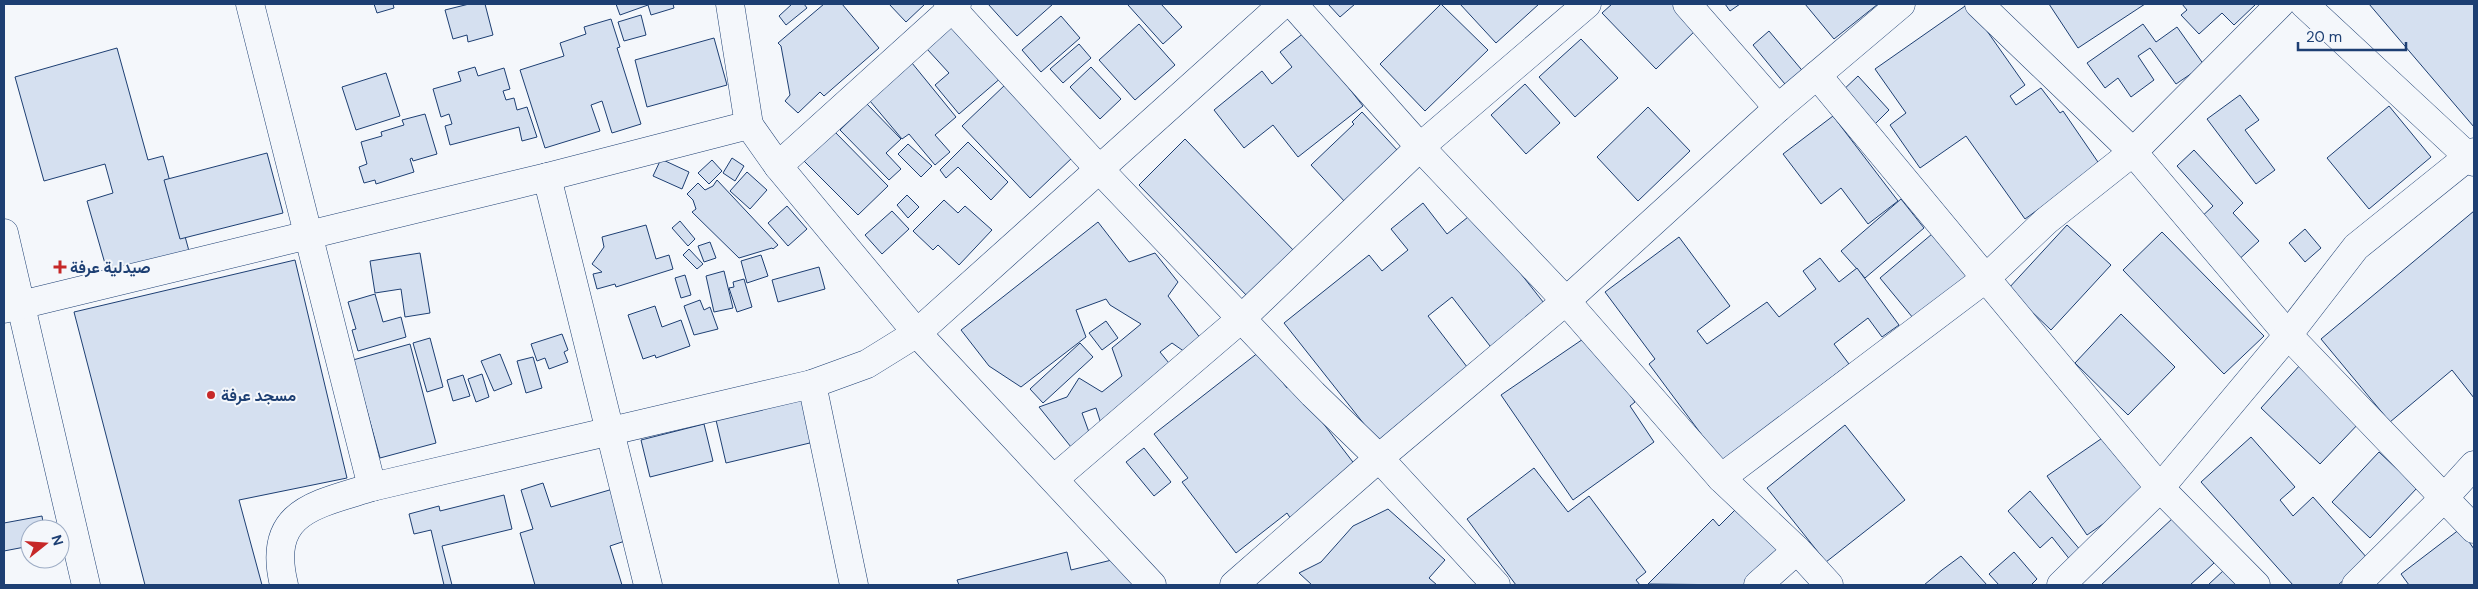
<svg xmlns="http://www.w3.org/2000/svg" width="2478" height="589" viewBox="0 0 2478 589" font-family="'DM Sans',Vazirmatn,sans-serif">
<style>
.building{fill:#d5e0f0;stroke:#1d3f73}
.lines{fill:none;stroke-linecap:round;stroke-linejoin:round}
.street-casing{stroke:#1d3f73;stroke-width:29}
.secondary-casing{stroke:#1d3f73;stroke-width:29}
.street{stroke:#f4f7fb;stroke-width:28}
.secondary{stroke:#f4f7fb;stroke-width:28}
.poi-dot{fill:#c62828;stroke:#f4f7fb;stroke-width:2}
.labels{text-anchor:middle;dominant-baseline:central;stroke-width:4;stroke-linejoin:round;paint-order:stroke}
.poi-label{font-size:16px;font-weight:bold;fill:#1d3f73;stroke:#f4f7fb;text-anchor:start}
</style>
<rect width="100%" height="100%" fill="#f4f7fb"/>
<!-- building -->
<g class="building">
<path d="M374 4H393L394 8 377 13Z"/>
<path d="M469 4H485L493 35 468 42 467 35 453 39 445 10Z"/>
<path d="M616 4H673L674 8 651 15 648 5 620 15Z"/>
<path d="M792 4H804L807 8 786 25 779 16Z"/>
<path d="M824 4H842L879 48 824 96 820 92 798 113 785 101 790 95 781 46 778 43Z"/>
<path d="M889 4H925L906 22Z"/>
<path d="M988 4H1053L1017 36Z"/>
<path d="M1129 4H1161L1182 27 1163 44 1128 5Z"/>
<path d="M1328 4H1355L1340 17Z"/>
<path d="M1441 4 1488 50 1425 111 1380 64Z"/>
<path d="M1460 4H1539L1496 43Z"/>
<path d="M1612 4H1676L1699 27 1656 69 1602 13Z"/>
<path d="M1725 4H1740L1730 11Z"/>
<path d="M1805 4H1878L1834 39Z"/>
<path d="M1968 4 2025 85 2010 96 2016 105 2041 88 2060 113 2063 111 2100 165 2025 219 1966 136 1920 168 1890 125 1906 113 1875 69Z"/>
<path d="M2049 4H2145L2078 48Z"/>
<path d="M2182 4H2256L2234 25 2222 13 2199 34 2181 15 2187 10Z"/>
<path d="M2369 4H2474V127Z"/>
<path d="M641 15 646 35 624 41 618 22Z"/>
<path d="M1061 16 1080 38 1041 72 1022 50Z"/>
<path d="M611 19 620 47 617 48 641 124 612 133 602 101 591 105 600 131 545 148 520 70 564 56 560 43 586 34 584 27Z"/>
<path d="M1139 24 1175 65 1135 100 1099 60Z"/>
<path d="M2143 24 2156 42 2177 27 2204 65 2176 84 2150 48 2138 56 2154 80 2131 97 2118 78 2105 88 2087 63Z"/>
<path d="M954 25 1002 77 959 114 935 85 949 73 927 49Z"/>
<path d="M1769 31 1806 75 1789 89 1753 45Z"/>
<path d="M1305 32 1363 106 1298 157 1273 125 1244 148 1214 110 1262 71 1272 84 1292 67 1280 52Z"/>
<path d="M714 38 727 85 647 107 635 60Z"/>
<path d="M1581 39 1618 78 1575 117 1539 77Z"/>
<path d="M1079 44 1091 58 1063 83 1050 69Z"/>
<path d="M117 48 148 160 163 156 189 251 108 274 87 201 113 193 105 164 44 181 15 77Z"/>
<path d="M912 63 956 117 935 135 950 152 935 165 909 134 902 139 870 101Z"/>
<path d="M475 67 478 76 504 68 510 89 503 91 506 100 514 98 517 110 527 107 537 137 522 141 519 127 450 145 445 126 452 124 449 114 441 117 433 89 461 81 458 72Z"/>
<path d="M1091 67 1121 99 1100 119 1070 87Z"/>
<path d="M386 73 400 116 356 130 342 87Z"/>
<path d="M1858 76 1889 110 1872 127 1840 93Z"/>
<path d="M1006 84 1074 156 1030 198 962 126Z"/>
<path d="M1525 84 1560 123 1526 154 1491 115Z"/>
<path d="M2240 95 2259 120 2245 130 2275 170 2256 184 2207 119Z"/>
<path d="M867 104 901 139 886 153 901 169 889 180 840 130Z"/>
<path d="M2389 106 2431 157 2369 209 2327 158Z"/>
<path d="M1648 107 1690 151 1638 201 1597 157Z"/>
<path d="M1362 112 1410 164 1357 215 1311 165 1354 124 1352 122Z"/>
<path d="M425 114 437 154 413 161 412 158 410 159 414 172 376 184 375 180 364 183 359 167 367 164 361 142 382 136 381 132 404 125 402 120Z"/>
<path d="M1833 116 1898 201 1868 224 1841 188 1821 204 1783 154Z"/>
<path d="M834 131 888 186 858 215 804 161Z"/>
<path d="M1185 139 1299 256 1252 301 1139 185Z"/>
<path d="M968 142 1008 182 991 200 958 167 946 178 940 170Z"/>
<path d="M908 144 932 166 921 177 898 154Z"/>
<path d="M2194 150 2243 203 2233 213 2259 241 2235 263 2197 221 2213 206 2177 166Z"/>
<path d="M267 153 283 213 180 239 164 180Z"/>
<path d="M732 158 744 166 735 181 723 173Z"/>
<path d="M661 159 689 172 682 189 653 176Z"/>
<path d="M712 160 722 171 709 184 698 173Z"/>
<path d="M747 172 767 190 750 209 730 191Z"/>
<path d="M717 180 778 245 773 249 772 248 739 258 692 212 696 209 693 200 687 194 698 183 705 190 713 186Z"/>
<path d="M907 195 919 207 908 218 897 205Z"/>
<path d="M1901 199 1924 228 1865 278 1841 251Z"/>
<path d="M944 200 958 213 965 206 992 230 959 265 938 245 933 250 913 231Z"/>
<path d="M1423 203 1447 234 1473 213 1551 312 1497 355 1452 297 1428 316 1474 376 1383 448 1284 323 1369 255 1382 271 1408 250 1391 229Z"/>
<path d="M787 206 807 229 788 246 768 223Z"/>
<path d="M892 211 909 229 882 254 865 235Z"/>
<path d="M2474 211V398L2452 370 2390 422 2321 339Z"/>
<path d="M680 221 695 239 688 246 672 228Z"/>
<path d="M1098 222 1129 262 1155 253 1178 282 1168 296 1201 339 1185 352 1172 343 1160 352 1177 373 1103 430 1096 408 1082 413 1094 446 1079 457 1039 407 1067 397 1079 378 1102 392 1122 376 1112 348 1141 324 1110 305 1106 299 1076 310 1086 337 1021 387 989 366 961 330Z"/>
<path d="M646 225 656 259 669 255 673 269 616 287 615 284 597 289 593 274 602 272 592 264 604 247 602 237Z"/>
<path d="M2067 225 2111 265 2051 330 2008 289Z"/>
<path d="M2305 229 2321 248 2305 262 2289 243Z"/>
<path d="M2162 232 2264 336 2224 374 2123 270Z"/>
<path d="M1932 234 1970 279 1918 324 1880 278Z"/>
<path d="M1679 237 1730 306 1697 331 1707 344 1767 302 1779 317 1816 289 1803 271 1820 258 1839 282 1857 268 1899 325 1882 337 1868 318 1834 344 1849 364 1811 393 1816 399 1725 466 1649 364 1655 359 1605 292Z"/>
<path d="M710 242 716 258 704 262 698 246Z"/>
<path d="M689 249 703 264 697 269 683 255Z"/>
<path d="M420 253 430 313 405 317 401 289 375 293 370 261Z"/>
<path d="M761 255 768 276 747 283 741 261Z"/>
<path d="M295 260 347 478 239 500 262 585H145L74 312Z"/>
<path d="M819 267 825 289 778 302 772 280Z"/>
<path d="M724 271 733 308 714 312 706 276Z"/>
<path d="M685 275 691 295 681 298 675 278Z"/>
<path d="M744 279 752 307 737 312 729 288 734 287 733 282Z"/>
<path d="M375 294 383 322 401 317 406 337 358 351 352 330 356 329 348 302Z"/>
<path d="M700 300 704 310 710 307 718 329 694 335 684 306Z"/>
<path d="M655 306 662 327 681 320 690 346 656 358 655 355 643 359 628 315Z"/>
<path d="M2121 314 2175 367 2128 415 2075 363Z"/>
<path d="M1106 321 1118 338 1102 350 1089 333Z"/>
<path d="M562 334 568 350 564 352 568 362 549 369 545 358 537 361 531 344Z"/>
<path d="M1589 335 1635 402 1630 406 1654 442 1573 500 1501 395Z"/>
<path d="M430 338 443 387 427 392 413 343Z"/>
<path d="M1080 343 1093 357 1043 403 1030 389Z"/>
<path d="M410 344 436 443 380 458 353 360Z"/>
<path d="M1259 352 1287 388 1293 384 1359 470 1293 522 1287 513 1236 553 1182 482 1188 478 1154 434Z"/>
<path d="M500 354 512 384 494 391 481 361Z"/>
<path d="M533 357 542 388 526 393 517 361Z"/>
<path d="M2301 364 2361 421 2320 464 2261 408Z"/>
<path d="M482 374 489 397 476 402 468 379Z"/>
<path d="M463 375 470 396 453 401 447 380Z"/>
<path d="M803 399 814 442 726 463 716 420Z"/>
<path d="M704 424 713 461 650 477 641 440Z"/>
<path d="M1845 425 1905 500 1826 562 1767 488Z"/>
<path d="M2111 432 2151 491 2087 535 2047 476Z"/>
<path d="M2251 437 2295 487 2280 500 2293 516 2313 497 2368 559 2338 585H2293L2201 482Z"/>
<path d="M1144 448 1171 482 1154 496 1126 462Z"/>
<path d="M2379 452 2417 488 2370 538 2332 502Z"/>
<path d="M1534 468 1568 512 1589 496 1646 572 1636 580 1640 585H1516L1467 519Z"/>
<path d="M543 483 551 507 613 489 628 540 610 546 622 585H535L520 533 533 529 521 490Z"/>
<path d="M2030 491 2082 552 2071 561 2052 537 2040 548 2008 511Z"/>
<path d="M504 495 512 529 442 546 452 585H444L431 530 414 534 409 514 439 506 440 511Z"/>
<path d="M1388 509 1445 560 1429 578 1437 585H1312L1299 573 1321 562 1353 526Z"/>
<path d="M1736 509 1780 553 1748 585 1648 584 1713 519 1719 526Z"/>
<path d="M42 516 44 529H30V546L4 551V523Z"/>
<path d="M2173 518 2214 563 2190 585H2101Z"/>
<path d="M2460 529 2474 549V585H2409L2401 574Z"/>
<path d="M1067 552 1071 570 1128 556 1135 585H959L957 580Z"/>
<path d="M2014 552 2037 579 2031 585H1999L1989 574Z"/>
<path d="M1961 556 1987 585H1924L1942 570Z"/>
<path d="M2224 570 2239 585H2208Z"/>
</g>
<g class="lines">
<defs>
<g id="street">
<path d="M250 4 372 487"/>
<path d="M730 4 749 125"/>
<path d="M948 4 1099 169 1313 394 1379 458 1496 585"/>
<path d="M1293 4 1420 147 1566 301 1721 478 1797 550 1829 585"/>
<path d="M1687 4 1778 108"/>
<path d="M1979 4 2133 152 2288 335 2474 529"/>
<path d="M2304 4 2474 162"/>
<path d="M1817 75 2160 488 2256 585"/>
<path d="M778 166 957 4"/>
<path d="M547 177 648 585"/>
<path d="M812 384 854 585"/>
<path d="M1721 478 1985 279 2046 221 2133 152 2280 4"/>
<path d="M1054 479 1242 318 1420 147 1587 4"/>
<path d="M284 585C266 511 315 505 372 487L812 384 867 364 917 333 1283 4"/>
<path d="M1234 585 1379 458 1566 301 1778 108 1901 4"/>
<path d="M1758 585 1797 550"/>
<path d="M2061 585 2160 488 2288 335 2356 247 2474 152"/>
<path d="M2356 585 2444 498 2474 465"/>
</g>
<g id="secondary">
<path d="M4 233 86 585"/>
<path d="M4 309 547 177 749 125 778 166 917 333 1152 585"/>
</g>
</defs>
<!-- street casing -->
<use href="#street" class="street-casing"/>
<!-- secondary casing -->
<use href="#secondary" class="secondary-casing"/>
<!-- street -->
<use href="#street" class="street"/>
<!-- secondary -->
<use href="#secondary" class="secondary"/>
</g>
<!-- markers -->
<g class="poi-dot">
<path d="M57.5 259.5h5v5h5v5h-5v5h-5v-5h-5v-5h5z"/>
<circle cx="211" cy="395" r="5"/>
</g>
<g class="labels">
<!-- poi labels -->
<g class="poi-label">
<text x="70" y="267">صيدلية عرفة</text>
<text x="221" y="395">مسجد عرفة</text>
</g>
</g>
<!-- border -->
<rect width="2478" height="589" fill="none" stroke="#1d3f73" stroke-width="10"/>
<!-- north arrow -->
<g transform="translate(45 544) rotate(73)"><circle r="24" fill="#f4f7fb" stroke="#9eadc5"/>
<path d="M0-4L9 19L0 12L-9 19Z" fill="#c62828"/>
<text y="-8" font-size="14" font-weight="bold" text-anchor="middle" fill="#1d3f73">N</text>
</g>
<!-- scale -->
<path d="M2298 42v8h108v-8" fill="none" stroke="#1d3f73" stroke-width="2.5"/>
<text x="2306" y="42" font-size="15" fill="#1d3f73" stroke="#f4f7fb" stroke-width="4" paint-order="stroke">20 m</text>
</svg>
